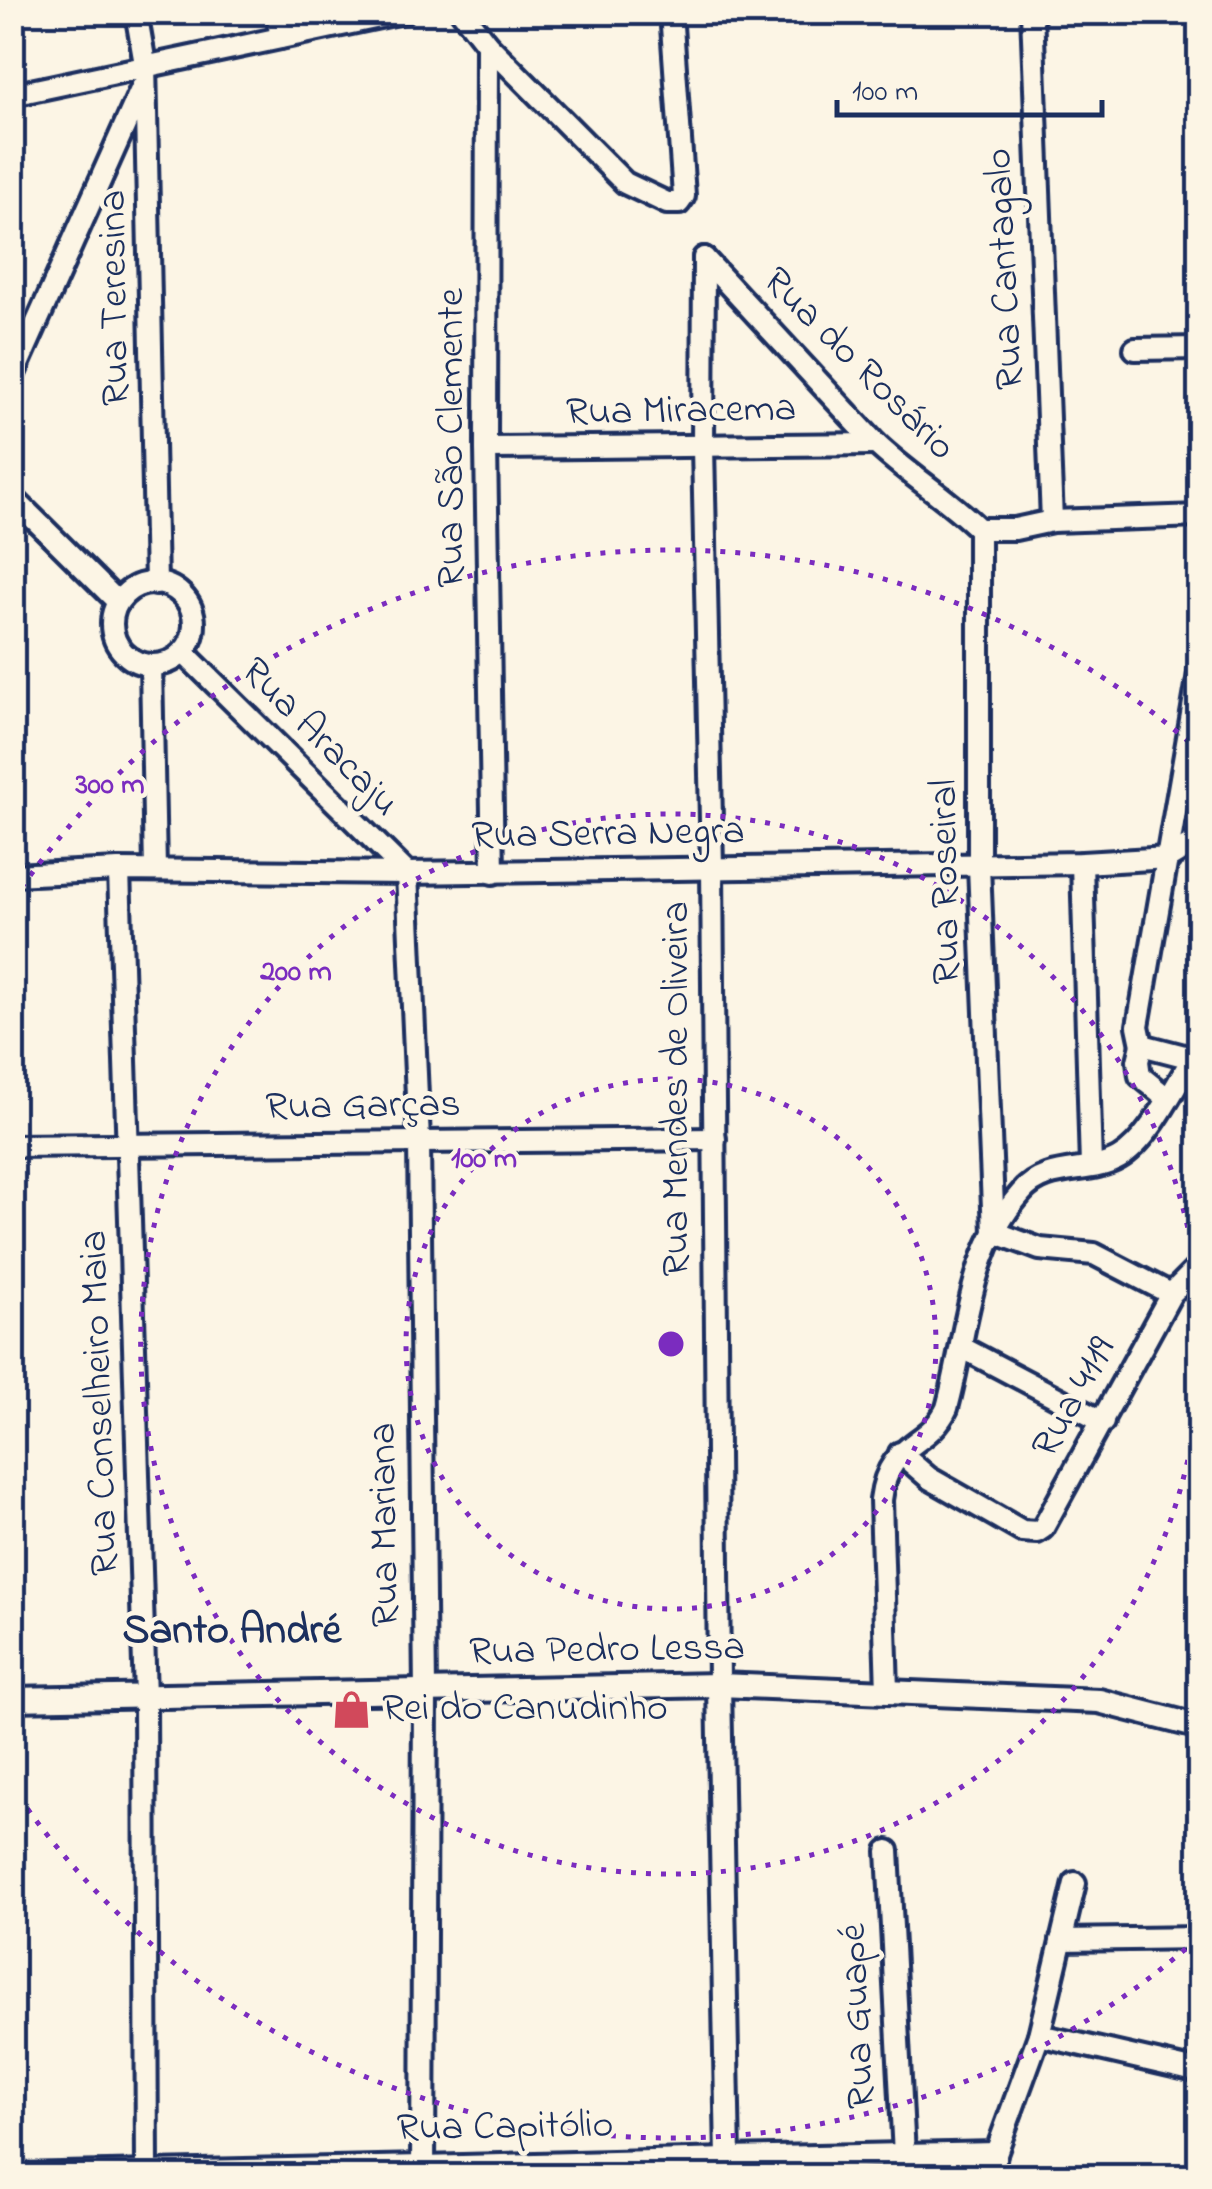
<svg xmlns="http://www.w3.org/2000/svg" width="1212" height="2189" viewBox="0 0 1212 2189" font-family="'Indie Flower',sans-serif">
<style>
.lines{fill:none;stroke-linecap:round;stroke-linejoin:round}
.minor-casing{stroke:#1b2f5e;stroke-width:28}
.tertiary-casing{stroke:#1b2f5e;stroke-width:30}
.minor{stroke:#fcf5e5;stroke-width:20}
.tertiary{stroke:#fcf5e5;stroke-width:22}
.ring{fill:none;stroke:#7b2cbf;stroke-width:5;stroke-dasharray:5 10}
.labels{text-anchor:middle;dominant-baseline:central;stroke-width:9;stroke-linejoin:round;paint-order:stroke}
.street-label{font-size:40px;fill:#1b2f5e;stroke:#fcf5e5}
.poi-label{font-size:40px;fill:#1b2f5e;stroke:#fcf5e5;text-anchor:start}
.neighbourhood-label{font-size:42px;font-weight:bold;fill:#1b2f5e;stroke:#fcf5e5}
.centre{fill:#7b2cbf;stroke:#fcf5e5;stroke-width:5}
.ring-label{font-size:30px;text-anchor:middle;font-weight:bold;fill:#7b2cbf;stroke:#fcf5e5;stroke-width:9;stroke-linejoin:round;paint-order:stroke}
</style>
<rect width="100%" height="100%" fill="#fcf5e5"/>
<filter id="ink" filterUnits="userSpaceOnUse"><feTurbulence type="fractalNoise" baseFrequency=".01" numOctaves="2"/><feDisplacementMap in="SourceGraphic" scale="20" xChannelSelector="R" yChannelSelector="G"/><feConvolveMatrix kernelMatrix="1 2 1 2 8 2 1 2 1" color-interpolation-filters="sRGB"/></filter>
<g filter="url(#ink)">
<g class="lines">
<defs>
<g id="minor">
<path d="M136 12 145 64 156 584"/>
<path d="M278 12 280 38"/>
<path d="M462 12 487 44 625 183 667 203H679L684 196 671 12"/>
<path d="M1032 12 1052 521"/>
<path d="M487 44 486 448 493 873"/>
<path d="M12 95 403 12"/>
<path d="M704 258 703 447 712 867 719 1685"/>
<path d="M704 258 876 444C909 475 947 498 979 529H1015L1052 521 1200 516"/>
<path d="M1135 349 1200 348"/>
<path d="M12 378 142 87"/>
<path d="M486 448 876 444"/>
<path d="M12 497 118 602"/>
<path d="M979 529V866L994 1232 1040 1249 1094 1254 1171 1294"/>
<circle cx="153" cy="624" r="41"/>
<path d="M183 652 407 873 419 1141 425 1691"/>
<path d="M151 665 155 870"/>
<path d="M1082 863 1091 1166"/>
<path d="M119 870 145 1697 147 2173"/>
<path d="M12 875 119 870 407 873 1082 863 1169 858 1200 839"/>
<path d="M1142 1045 1138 1061 1140 1076 1167 1098"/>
<path d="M1192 1058 1142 1045 1138 1026 1200 668"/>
<path d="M12 1146 715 1139"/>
<path d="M961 1347 1103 1422"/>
<path d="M900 1453 929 1478 1022 1531 1037 1532 1043 1528 1171 1294 1200 1265"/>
<path d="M887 1691 881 1500C888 1440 928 1449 947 1408 968 1332 966 1256 1021 1193 1047 1162 1088 1176 1119 1158 1152 1139 1178 1078 1200 1047"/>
<path d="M888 1851 904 2155 996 2153"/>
<path d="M1061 1940 1200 1938"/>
<path d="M1039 2035 1200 2072"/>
<path d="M423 2167 728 2159"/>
<path d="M992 2176 996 2153 1039 2035 1075 1883"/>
</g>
<g id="tertiary">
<path d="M719 1685 728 2159 904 2155V2176"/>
<path d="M12 1699 719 1685 1099 1701 1200 1727"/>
<path d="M16 2176 423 2167"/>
<path d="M423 2176 425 1691"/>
</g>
</defs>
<!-- minor casing -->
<use href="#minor" class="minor-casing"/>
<!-- tertiary casing -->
<use href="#tertiary" class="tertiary-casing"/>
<!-- minor -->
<use href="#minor" class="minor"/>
<!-- tertiary -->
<use href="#tertiary" class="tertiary"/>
</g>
</g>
<!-- distance rings -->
<g class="ring">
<circle cx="671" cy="1344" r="265"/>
<path d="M1199 1386A530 530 0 1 1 1199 1302"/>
<path d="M1197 1939A794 794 0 0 1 13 1788M13 900A794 794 0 0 1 1197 749"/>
</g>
<!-- icons -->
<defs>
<symbol id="shop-bare" viewBox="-9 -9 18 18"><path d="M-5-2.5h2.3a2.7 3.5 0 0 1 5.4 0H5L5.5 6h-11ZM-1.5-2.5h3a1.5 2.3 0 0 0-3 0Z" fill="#d1495b" stroke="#fcf5e5" stroke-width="2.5" paint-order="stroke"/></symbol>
</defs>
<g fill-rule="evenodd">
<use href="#shop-bare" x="324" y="1682" width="55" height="55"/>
</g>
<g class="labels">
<!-- street labels -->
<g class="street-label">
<text transform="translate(1006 269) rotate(-93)">Rua Cantagalo</text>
<text transform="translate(116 298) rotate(-91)">Rua Teresina</text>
<text transform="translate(858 365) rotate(45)">Rua do Rosário</text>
<text transform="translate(681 412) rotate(-1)">Rua Miracema</text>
<text transform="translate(452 438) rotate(-90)">Rua São Clemente</text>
<text transform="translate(319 738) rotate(45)">Rua Aracaju</text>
<text transform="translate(608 835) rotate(-1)">Rua Serra Negra</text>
<text transform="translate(947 882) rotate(-91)">Rua Roseiral</text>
<text transform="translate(677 1089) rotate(-90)">Rua Mendes de Oliveira</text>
<text transform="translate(363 1107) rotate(-1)">Rua Garças</text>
<text transform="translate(1075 1398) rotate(-61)">Rua 4119</text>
<text transform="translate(101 1403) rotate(-92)">Rua Conselheiro Maia</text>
<text transform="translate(386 1525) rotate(-91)">Rua Mariana</text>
<text transform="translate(607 1651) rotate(-1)">Rua Pedro Lessa</text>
<text transform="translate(859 2016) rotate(-93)">Rua Guapé</text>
<text transform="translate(505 2128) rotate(-1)">Rua Capitólio</text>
</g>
<!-- poi labels -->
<g class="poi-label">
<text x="382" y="1709">Rei do Canudinho</text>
</g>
<!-- neighbourhood labels -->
<g class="neighbourhood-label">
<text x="232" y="1631">Santo André</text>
</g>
</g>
<circle cx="671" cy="1344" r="15" class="centre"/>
<g class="ring-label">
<text x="110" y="793">300 m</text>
<text x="296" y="980">200 m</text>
<text x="484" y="1167">100 m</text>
</g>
<!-- margin -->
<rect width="1212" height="2189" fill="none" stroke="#fcf5e5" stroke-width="50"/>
<rect x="25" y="25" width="1162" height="2139" fill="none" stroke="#1b2f5e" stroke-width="4" filter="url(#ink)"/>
<!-- scale -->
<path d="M837 100v15h265v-15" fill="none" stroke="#1b2f5e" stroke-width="5"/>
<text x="852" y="100" font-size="30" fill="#1b2f5e" stroke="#fcf5e5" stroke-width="8" paint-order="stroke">100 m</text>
</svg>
